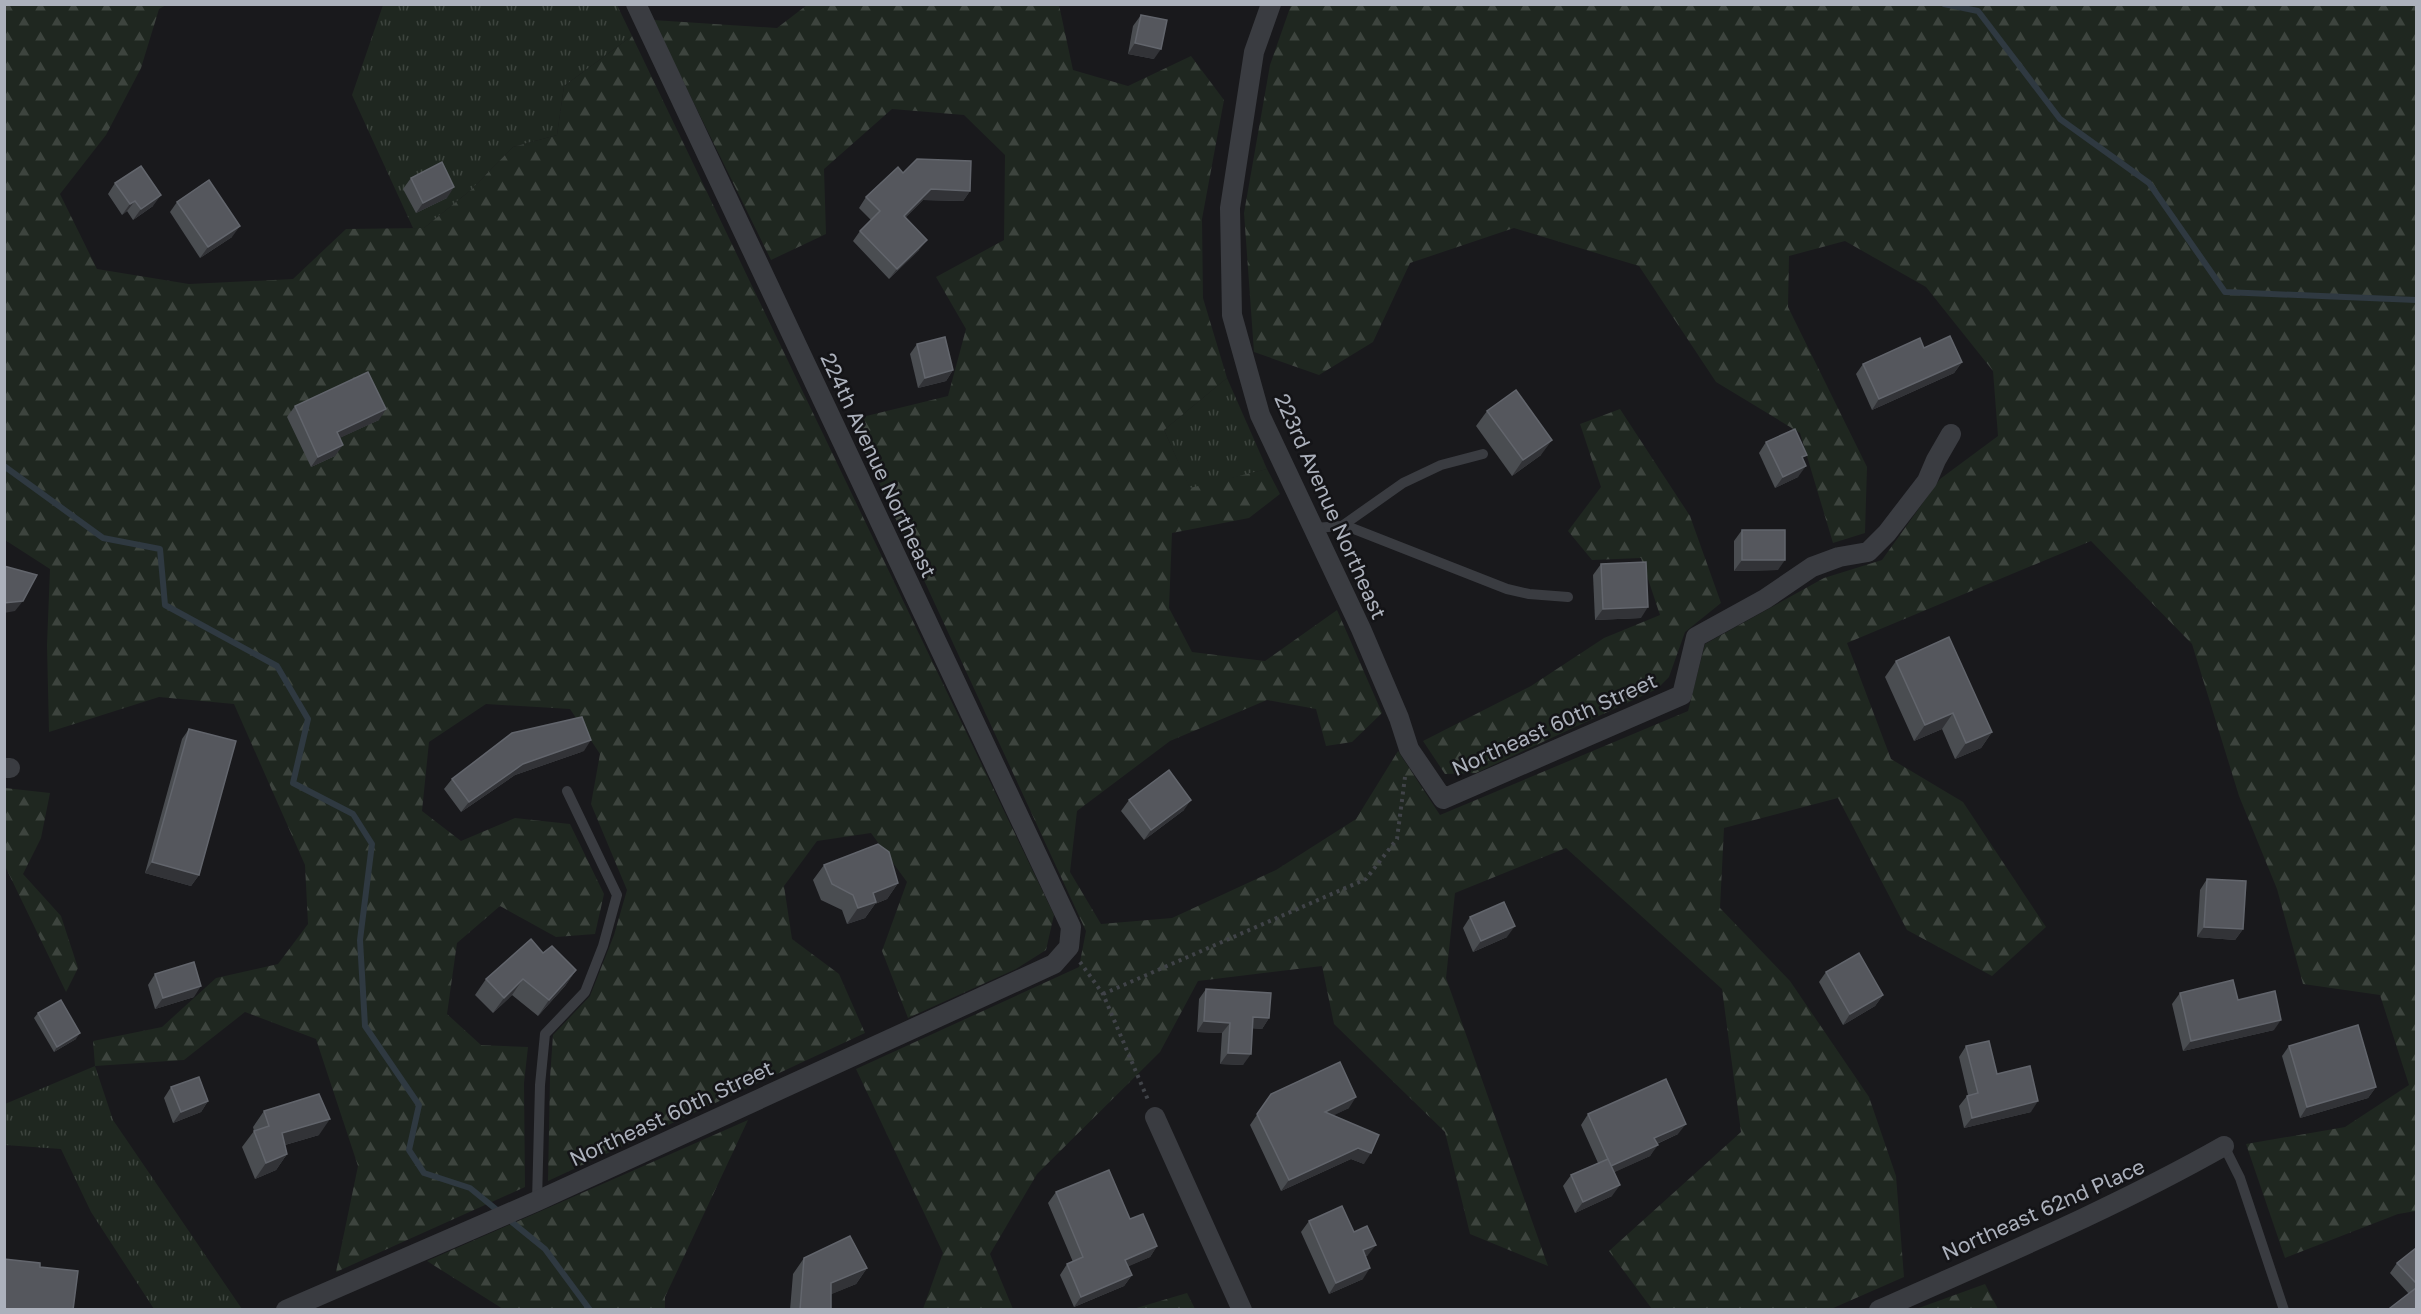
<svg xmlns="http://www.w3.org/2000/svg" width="2421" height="1314" viewBox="0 0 2421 1314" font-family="'Golos Text',sans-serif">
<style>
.grass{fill:url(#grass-tufts)}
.forest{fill:url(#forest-firs)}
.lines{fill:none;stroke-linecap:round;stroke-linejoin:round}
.stream{stroke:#2f3941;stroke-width:6}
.path{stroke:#404348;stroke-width:4;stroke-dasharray:3 4.5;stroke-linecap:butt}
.lane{stroke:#3a3c41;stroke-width:10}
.street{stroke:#3a3c41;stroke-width:20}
.wall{fill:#4a4d51}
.shaded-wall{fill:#323337}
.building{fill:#55575d;stroke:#62656c;stroke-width:1.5}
.labels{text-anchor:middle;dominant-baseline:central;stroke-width:5;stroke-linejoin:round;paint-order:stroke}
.street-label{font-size:21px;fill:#acb1bc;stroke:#141417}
</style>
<defs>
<pattern id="grass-tufts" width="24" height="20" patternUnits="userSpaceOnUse" patternTransform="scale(1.5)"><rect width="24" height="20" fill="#1f2720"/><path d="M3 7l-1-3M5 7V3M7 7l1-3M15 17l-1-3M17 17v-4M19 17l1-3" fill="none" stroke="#3d443e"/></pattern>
<pattern id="forest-firs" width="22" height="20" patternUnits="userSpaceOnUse" patternTransform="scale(1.5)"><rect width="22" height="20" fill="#1f2720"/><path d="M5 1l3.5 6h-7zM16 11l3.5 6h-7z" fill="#3d443e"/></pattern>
</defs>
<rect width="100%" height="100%" fill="#19191c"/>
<!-- grass -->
<g class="grass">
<path d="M383 5H617L632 36 564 86 557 135 513 147 472 189 424 228H413L352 95Z"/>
<path d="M1227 378 1267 469 1190 489 1164 430Z"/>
<path d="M95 1066 113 1120 242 1309H154L91 1212 61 1149 5 1145V1104Z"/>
</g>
<!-- forest -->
<g class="forest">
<path d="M4 5H166L159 9 141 68 106 135 60 194 97 269 189 284 293 279 346 229 424 228 472 189 513 147 557 135 564 86 632 36 1054 915 1046 950 1016 969 908 1018 882 951 907 882 871 833 817 841 784 886 792 939 839 974 865 1033 548 1181 550 1078 553 1035 590 996 614 935 627 890 591 804 600 754 570 709 486 704 429 742 422 811 461 841 515 818 570 824 604 894 595 934 556 937 500 906 457 943 447 1014 481 1045 528 1047 524 1083 525 1187 336 1272 358 1166 316 1039 245 1012 184 1060 95 1066 93 1041 162 1027 216 978 278 964 308 924 305 865 234 704 159 697 49 732 47 645 50 569 5 540Z"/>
<path d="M807 5H1059L1073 70 1128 86 1191 56 1224 100 1202 219 1203 298 1227 378 1164 430 1190 488 1267 469 1280 494 1249 518 1172 533 1169 608 1192 652 1265 661 1337 610 1382 713 1352 742 1326 746 1316 709 1267 700 1170 741 1077 811 1070 872 1101 924 1172 918 1276 870 1356 819 1398 751 1440 815 1688 711 1705 644 1824 578 1882 560 1940 479 1998 436 1993 371 1926 287 1845 241 1789 256 1788 307 1867 467 1865 533 1833 543 1800 433 1716 382 1639 266 1514 228 1410 263 1373 342 1319 375 1254 352 1244 213 1270 65 1291 5H2416V1211L2398 1214 2285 1258 2246 1144 2345 1127 2409 1085 2380 995 2303 984 2277 889 2239 796 2192 644 2091 541 1847 643 1891 759 1963 802 2046 927 1992 976 1907 930 1838 798 1724 828 1720 908 1790 981 1869 1097 1896 1176 1904 1277 1831 1309H1652L1609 1251 1741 1132 1722 989 1566 848 1455 893 1446 978 1548 1266 1470 1234 1445 1132 1334 1024 1322 966 1198 981 1160 1052 1037 1174 990 1254 1013 1309H923L943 1253 856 1069 1079 967 1086 931 850 420 948 396 966 329 936 277 1004 240 1005 155 964 115 892 109 824 169 826 234 771 260 653 20 777 28Z"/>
<path d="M1620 409 1690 516 1721 603 1685 632 1669 677 1657 689 1476 773 1445 774 1423 741 1531 686 1604 638 1660 615 1641 558 1592 560 1568 531 1601 487 1580 424Z"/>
<path d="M5 788 50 793 41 838 23 874 61 916 78 968 66 992 5 866Z"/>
<path d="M748 1120 665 1297V1309H503L427 1261Z"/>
<path d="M1985 1284 1998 1309H1916Z"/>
<path d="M1187 1293 1195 1309H1133Z"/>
</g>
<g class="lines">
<!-- stream -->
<g class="stream">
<path d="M1944 4 1978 11 2060 119 2149 183 2225 292 2416 300"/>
<path d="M4 466 103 538 160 549 165 605 277 666 308 719 293 783 353 814 372 844 360 940 365 1026 419 1105 409 1150 424 1173 470 1188 545 1249 590 1310"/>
</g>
<!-- path -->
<g class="path">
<path d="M1080 962 1103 994 1148 1100"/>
<path d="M1103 994 1366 879 1397 839 1405 777"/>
</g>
<!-- lane -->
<g class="lane">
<path d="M1342 526 1403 483 1441 465 1483 454"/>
<path d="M1314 528 1342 526 1349 527 1507 589 1529 594 1568 597"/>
<path d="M2224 1146 2240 1178 2284 1310"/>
<path d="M537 1201 540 1085 545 1034 585 992 603 946 617 895 567 791"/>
</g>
<!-- street -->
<g class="street">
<path d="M1271 4 1254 52 1230 208 1232 315 1260 415 1361 629 1399 718 1409 749 1443 799 1682 695 1696 637 1765 599 1812 567 1839 557 1868 552 1887 533 1927 481 1936 460 1951 434"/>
<path d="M4 768H10"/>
<path d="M1155 1117 1242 1310"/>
<path d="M286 1310 537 1201 1054 964 1069 947 1071 927 636 4"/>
<path d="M1879 1310C1995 1258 2113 1209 2224 1146"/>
</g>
</g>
<!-- wall -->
<g class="wall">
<path d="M1141 15 1154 59 1128 54 1133 26Z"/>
<path d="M903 173 970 191 963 201 923 200 905 218 919 250 889 279 853 241 860 231 871 220 859 208 866 197Z"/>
<path d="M411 178 447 198 416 213 403 189Z"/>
<path d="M115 183 153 206 133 220 127 211 122 215 108 194Z"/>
<path d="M177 202 232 237 200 258 170 212Z"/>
<path d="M917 344 953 370 946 381 918 388 910 354Z"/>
<path d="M1924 348 1962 362 1954 373 1872 410 1856 374 1863 364Z"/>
<path d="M295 406 379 420 339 438 335 456 311 467 287 417Z"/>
<path d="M1487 411 1541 455 1512 476 1476 426Z"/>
<path d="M1766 442 1803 460 1798 477 1775 488 1759 453Z"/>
<path d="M1742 530 1778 570 1734 571V541Z"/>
<path d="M1601 564 1641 618 1595 620 1593 575Z"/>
<path d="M1896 661 1992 732 1981 748 1955 759 1942 729 1914 741 1885 677Z"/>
<path d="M189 729 199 875 191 886 145 873 182 739Z"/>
<path d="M584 751 515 775 461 812 444 789 452 779Z"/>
<path d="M1129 800 1184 810 1144 840 1121 811Z"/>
<path d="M824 865 898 883 887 899 875 904 865 918 847 924 842 910 821 900 813 880Z"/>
<path d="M2207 879 2243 929 2235 940 2197 937 2200 890Z"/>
<path d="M1470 917 1507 937 1473 952 1463 928Z"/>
<path d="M543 953 576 970 565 986 538 1016 512 995 493 1013 475 995 486 979Z"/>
<path d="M1826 972 1883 995 1875 1006 1843 1025 1819 982Z"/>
<path d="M155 974 194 997 155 1009 148 985Z"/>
<path d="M1206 989 1269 1018 1262 1029 1252 1028 1243 1065 1220 1064 1222 1033 1197 1032 1199 999Z"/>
<path d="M2180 993 2238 1000 2274 1030 2183 1051 2172 1004Z"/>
<path d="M38 1013 76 1039 54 1052 34 1018Z"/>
<path d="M1966 1046 1997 1074 2031 1112 1964 1128 1959 1106 1967 1096 1968 1095 1959 1057Z"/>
<path d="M2289 1046 2376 1087 2368 1098 2300 1118 2282 1056Z"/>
<path d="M171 1087 208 1101 201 1112 173 1123 164 1098Z"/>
<path d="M1271 1094 1349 1108 1333 1115 1364 1164 1351 1159 1281 1191 1250 1125Z"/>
<path d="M264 1111 319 1135 285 1145 287 1154 276 1170 255 1179 242 1147 254 1131 253 1127Z"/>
<path d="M1588 1114 1678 1134 1657 1144 1650 1156 1614 1172 1612 1196 1575 1213 1563 1186 1571 1175 1598 1163 1581 1125Z"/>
<path d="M1056 1192 1130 1219 1157 1246 1150 1257 1128 1266 1132 1275 1124 1286 1074 1307 1060 1275 1067 1264 1073 1262 1048 1203Z"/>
<path d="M1309 1221 1354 1232 1368 1255 1365 1257 1363 1279 1329 1294 1301 1232Z"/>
<path d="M2416 1248V1310H2389L2409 1294 2390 1273 2397 1263Z"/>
<path d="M804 1258 867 1268 856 1284 831 1294V1310H790L793 1274Z"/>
</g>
<!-- shaded-wall -->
<g class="shaded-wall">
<path d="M1135 43 1161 49 1154 59 1128 54Z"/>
<path d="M454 187 447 198 416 213 423 203Z"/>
<path d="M931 189 970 191 963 201 923 200 896 226 904 216Z"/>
<path d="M161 195 153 206 133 220 141 209Z"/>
<path d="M135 201 127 211 122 215 130 204Z"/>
<path d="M240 226 232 237 200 258 208 247Z"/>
<path d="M927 240 919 250 889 279 897 269Z"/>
<path d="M1962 362 1954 373 1872 410 1879 399Z"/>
<path d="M953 370 946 381 918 388 925 378Z"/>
<path d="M386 409 379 420 329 443 337 432Z"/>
<path d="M1552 440 1541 455 1512 476 1523 460Z"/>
<path d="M343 445 335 456 311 467 318 457Z"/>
<path d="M1806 466 1798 477 1775 488 1783 477Z"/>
<path d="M1742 560H1785L1778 570 1734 571Z"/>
<path d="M23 601 15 611 4 613V603Z"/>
<path d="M1648 607 1641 618 1595 620 1603 609Z"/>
<path d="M1953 713 1942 729 1914 741 1925 725Z"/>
<path d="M1992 732 1981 748 1955 759 1966 743Z"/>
<path d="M591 740 584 751 515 775 461 812 469 802 523 764Z"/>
<path d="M1191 800 1184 810 1144 840 1151 830Z"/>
<path d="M152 862 199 875 191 886 145 873Z"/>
<path d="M898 883 887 899 875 904 865 918 847 924 858 908 873 893Z"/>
<path d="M1515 926 1507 937 1473 952 1481 941Z"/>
<path d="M2204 927 2243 929 2235 940 2197 937Z"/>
<path d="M576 970 565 986 538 1016 549 1000Z"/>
<path d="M523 979 512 995 493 1013 504 998Z"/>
<path d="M201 986 194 997 155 1009 163 998Z"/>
<path d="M1883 995 1875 1006 1843 1025 1850 1014Z"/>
<path d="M1253 1017 1269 1018 1262 1029 1246 1028Z"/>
<path d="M2281 1020 2274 1030 2183 1051 2191 1041Z"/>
<path d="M1204 1021 1230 1023 1222 1033 1197 1032Z"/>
<path d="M80 1033 76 1039 54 1052 57 1047Z"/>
<path d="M1228 1053 1251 1054 1243 1065 1220 1064Z"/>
<path d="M2376 1087 2368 1098 2300 1118 2307 1107Z"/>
<path d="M1356 1097 1349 1108 1318 1123 1325 1112Z"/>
<path d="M208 1101 201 1112 173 1123 181 1112Z"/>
<path d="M2038 1101 2031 1112 1964 1128 1972 1118Z"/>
<path d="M330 1119 319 1135 271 1149 282 1133Z"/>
<path d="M1686 1124 1678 1134 1647 1148 1654 1138Z"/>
<path d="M1658 1145 1650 1156 1604 1177 1611 1166Z"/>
<path d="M1358 1148 1371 1153 1364 1164 1351 1159 1281 1191 1289 1180Z"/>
<path d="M287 1154 276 1170 255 1179 266 1163Z"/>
<path d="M1620 1185 1612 1196 1575 1213 1583 1202Z"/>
<path d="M1376 1245 1368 1255 1355 1261 1363 1250Z"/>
<path d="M1157 1246 1150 1257 1118 1271 1125 1260Z"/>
<path d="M867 1268 856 1284 820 1299 831 1283Z"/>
<path d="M1370 1268 1363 1279 1329 1294 1336 1283Z"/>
<path d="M1132 1275 1124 1286 1074 1307 1081 1297Z"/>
</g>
<!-- building -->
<g class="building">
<path d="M1141 15 1167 20 1161 49 1135 43Z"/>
<path d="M917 159 971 161 970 191 931 189 904 216 927 240 897 269 860 231 880 211 866 197 898 167 903 173Z"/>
<path d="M442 162 454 187 423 203 411 178Z"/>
<path d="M141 166 161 195 141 209 135 201 130 204 115 183Z"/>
<path d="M209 180 240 226 208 247 177 202Z"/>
<path d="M1950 336 1962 362 1879 399 1863 364 1920 338 1924 348Z"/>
<path d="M945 337 953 370 925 378 917 344Z"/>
<path d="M368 372 386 409 337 432 343 445 318 457 295 406Z"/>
<path d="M1516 390 1552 440 1523 460 1487 411Z"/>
<path d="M1795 429 1807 455 1802 457 1806 466 1783 477 1766 442Z"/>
<rect x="1742" y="530" width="43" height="30"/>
<path d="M1646 562 1648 607 1603 609 1601 564Z"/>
<path d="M4 566 37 575 23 601 4 603Z"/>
<path d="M1949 637 1992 732 1966 743 1953 713 1925 725 1896 661Z"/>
<path d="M582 717 591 740 523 764 469 802 452 779 512 733Z"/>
<path d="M189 729 236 741 199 875 152 862Z"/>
<path d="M1169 770 1191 800 1151 830 1129 800Z"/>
<path d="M878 844 889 852 898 883 873 893 876 902 858 908 853 895 832 884 824 865Z"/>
<path d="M2207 879 2246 881 2243 929 2204 927Z"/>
<path d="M1504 902 1515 926 1481 941 1470 917Z"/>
<path d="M531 939 543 953 552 946 576 970 549 1000 523 979 504 998 486 979Z"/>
<path d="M1859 953 1883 995 1850 1014 1826 972Z"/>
<path d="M194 962 201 986 163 998 155 974Z"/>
<path d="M2233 980 2238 1000 2275 991 2281 1020 2191 1041 2180 993Z"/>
<path d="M1206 989 1271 993 1269 1018 1253 1017 1251 1054 1228 1053 1230 1023 1204 1021Z"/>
<path d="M61 1000 80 1033 57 1047 38 1013Z"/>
<path d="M2358 1025 2376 1087 2307 1107 2289 1046Z"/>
<path d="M1989 1041 1997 1074 2030 1066 2038 1101 1972 1118 1967 1096 1978 1093 1966 1046Z"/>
<path d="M1340 1062 1356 1097 1325 1112 1379 1135 1371 1153 1358 1148 1289 1180 1257 1114 1271 1094Z"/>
<path d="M199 1077 208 1101 181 1112 171 1087Z"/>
<path d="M1666 1079 1686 1124 1654 1138 1658 1145 1611 1166 1588 1114Z"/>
<path d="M319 1094 330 1119 282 1133 287 1154 266 1163 254 1131 269 1126 264 1111Z"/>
<path d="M1608 1159 1620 1185 1583 1202 1571 1175Z"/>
<path d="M1109 1170 1130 1219 1143 1214 1157 1246 1125 1260 1132 1275 1081 1297 1067 1264 1083 1257 1056 1192Z"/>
<path d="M1342 1206 1354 1232 1367 1226 1376 1245 1363 1250 1370 1268 1336 1283 1309 1221Z"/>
<path d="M850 1236 867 1268 831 1283V1310H800L804 1258Z"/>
<path d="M2416 1248V1283L2397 1263Z"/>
<path d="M4 1259 40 1263V1267L78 1271 73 1310H4Z"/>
<path d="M2416 1288V1310H2392L2390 1308Z"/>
</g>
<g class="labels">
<!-- street labels -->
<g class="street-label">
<text transform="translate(879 465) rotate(65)">224th Avenue Northeast</text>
<text transform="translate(1331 506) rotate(66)">223rd Avenue Northeast</text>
<text transform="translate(1554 724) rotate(-24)">Northeast 60th Street</text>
<text transform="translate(671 1113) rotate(-25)">Northeast 60th Street</text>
<text transform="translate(2043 1209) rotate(-24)">Northeast 62nd Place</text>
</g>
</g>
<!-- border -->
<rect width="2421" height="1314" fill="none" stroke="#acb1bc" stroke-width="12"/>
</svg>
